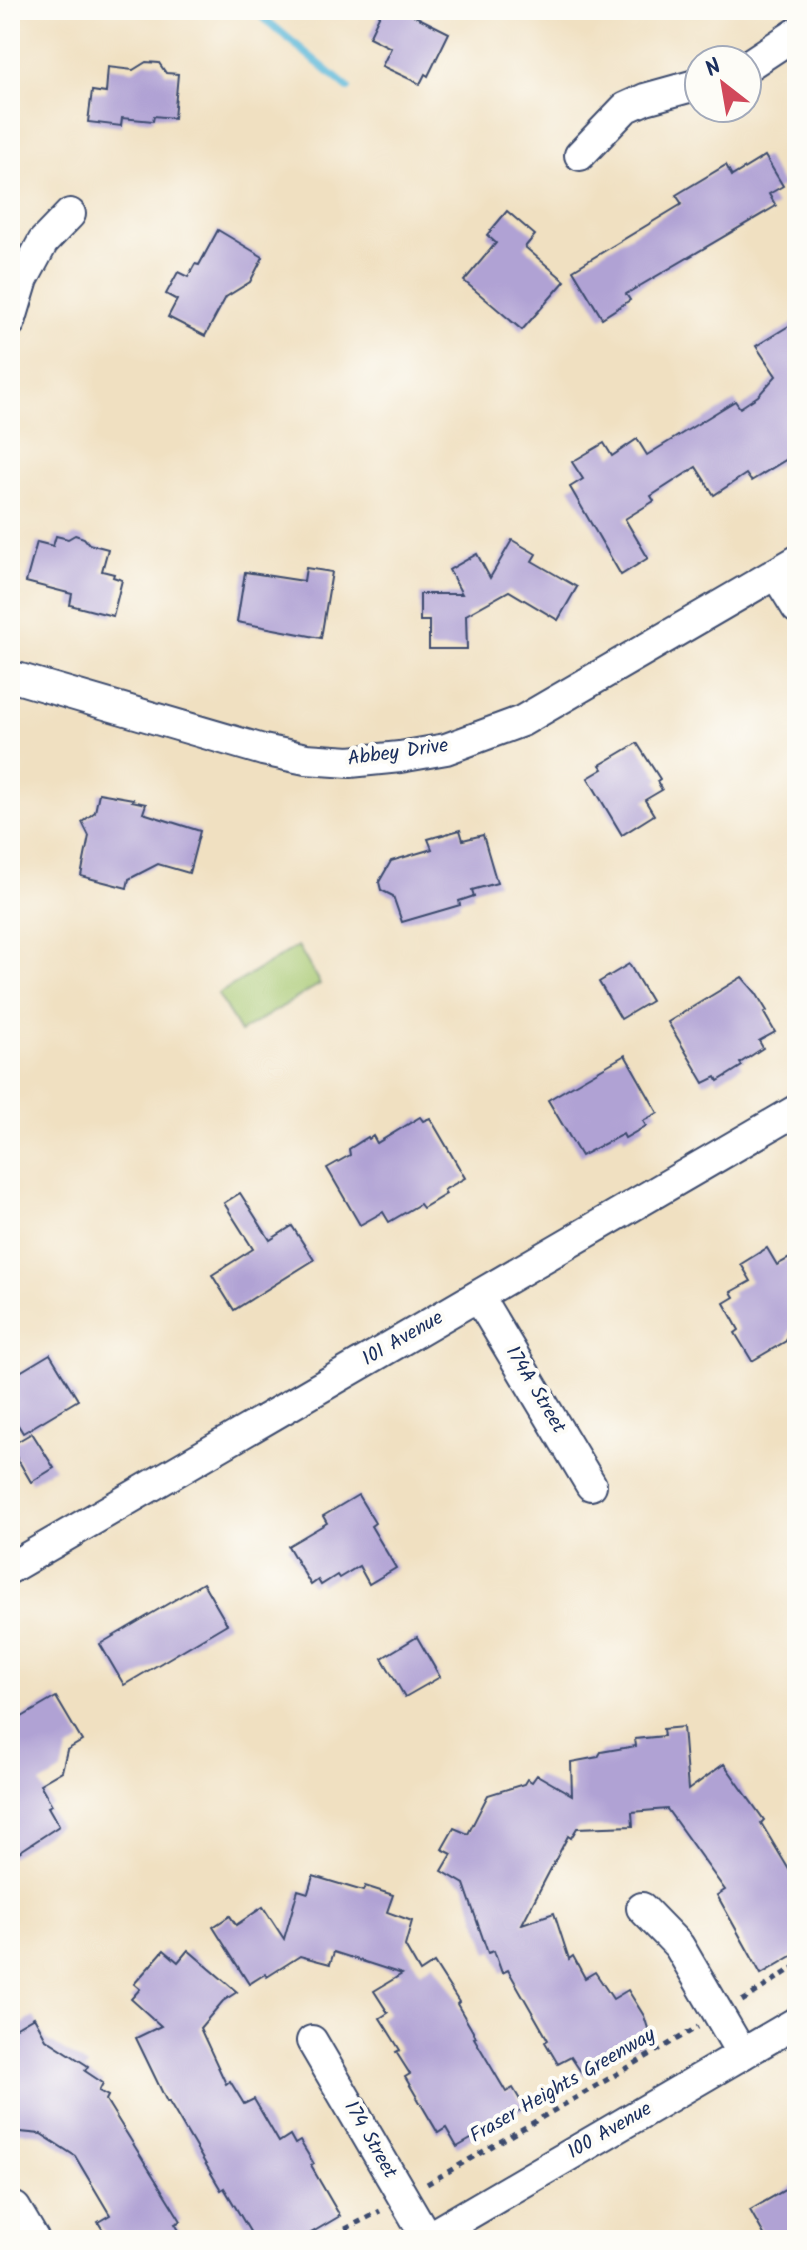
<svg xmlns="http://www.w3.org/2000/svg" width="807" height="2250" viewBox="0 0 807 2250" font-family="Kalam,sans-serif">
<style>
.garden{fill:#a6c76f;stroke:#607b66;stroke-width:2}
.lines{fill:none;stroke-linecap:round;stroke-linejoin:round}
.stream{stroke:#5ab7d8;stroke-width:8}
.building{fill:#b0a2d4}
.minor-casing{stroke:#3b4a6d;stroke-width:34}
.path{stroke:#3b4a6d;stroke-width:5;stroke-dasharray:6 6;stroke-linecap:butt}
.minor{stroke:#fff;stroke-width:30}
.labels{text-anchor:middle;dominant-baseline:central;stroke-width:8;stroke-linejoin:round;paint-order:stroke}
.street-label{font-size:20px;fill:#1b2f5e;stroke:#fdfcf7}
</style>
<rect width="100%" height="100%" fill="#fdfcf7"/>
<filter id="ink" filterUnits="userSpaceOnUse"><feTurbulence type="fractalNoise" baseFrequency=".0125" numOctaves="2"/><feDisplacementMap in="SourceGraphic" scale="16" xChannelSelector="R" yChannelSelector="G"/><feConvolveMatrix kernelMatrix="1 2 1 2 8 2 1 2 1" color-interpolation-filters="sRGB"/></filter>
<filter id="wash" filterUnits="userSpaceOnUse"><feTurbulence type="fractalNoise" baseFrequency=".006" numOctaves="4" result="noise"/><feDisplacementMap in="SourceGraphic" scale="32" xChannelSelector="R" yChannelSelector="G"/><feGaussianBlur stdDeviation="1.8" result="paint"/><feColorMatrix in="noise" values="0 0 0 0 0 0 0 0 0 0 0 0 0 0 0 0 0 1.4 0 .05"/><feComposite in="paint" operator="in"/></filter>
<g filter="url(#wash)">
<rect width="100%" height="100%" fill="#f0e0c1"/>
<!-- garden -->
<path class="garden" d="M298 946 320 984 240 1032 218 994Z"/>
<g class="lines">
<!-- stream -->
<path class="stream" d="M254 10 348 88"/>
</g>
<g id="blocks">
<!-- building -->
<g class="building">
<path d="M382 10H403L449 33 428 76 425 74 420 84 382 66 391 48 369 37Z"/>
<path d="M146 62 159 63 166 73 178 74 174 118 154 116 153 121 122 118 121 126 88 122 92 91 106 93 108 67 133 70Z"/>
<path d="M765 156 783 186 769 194 776 206 626 294 630 300 602 318 573 270 682 204 676 195 726 165 732 176Z"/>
<path d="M507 211 535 235 525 247 565 281 522 330 464 281 496 243 487 235Z"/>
<path d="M218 230 263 257 250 282 226 297 205 336 168 317 177 300 166 294 178 272 188 277 195 264 199 265Z"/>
<path d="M797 321V453L751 481 746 474 714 495 696 467 651 496 654 501 625 519 648 558 621 575 570 487 583 479 572 462 604 443 612 456 637 439 647 455 735 401 740 408 758 396 776 376 756 346Z"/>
<path d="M75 535 84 538 89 544 108 549 102 571 114 574 113 577 122 580 113 616 70 605 72 594 26 582 37 542 53 546 56 536 68 539Z"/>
<path d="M512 540 536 554 532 561 577 587 558 620 509 591 466 615 467 649H429V621H420V594H462L449 570 477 554 490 578Z"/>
<path d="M306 568 332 572 321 638 237 622 245 572 304 581Z"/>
<path d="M637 743 660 779 657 781 662 790 645 800 654 815 622 835 588 778 603 769 600 765Z"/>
<path d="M99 793 133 799 132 801 146 804 143 813 200 831 189 873 158 864 129 879 127 888 81 876 89 836 82 822 95 812Z"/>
<path d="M460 830 463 840 483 835 497 883 472 890 474 896 459 901 460 905 402 922 393 896 381 890 379 882 391 861 432 849 428 839Z"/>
<path d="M629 964 651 1001 621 1019 599 982Z"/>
<path d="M742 977 756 993 767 1011 764 1013 775 1032 759 1041 763 1048 740 1063 742 1066 718 1081 716 1077 704 1083 668 1022Z"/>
<path d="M625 1055 658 1113 643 1121 646 1126 625 1138 623 1134 581 1156 548 1100Z"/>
<path d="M420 1117 423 1121 430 1118 465 1178 444 1190 446 1194 423 1208 420 1204 389 1222 383 1212 360 1225 327 1168 350 1155 349 1149 368 1137 369 1139 373 1136 377 1143Z"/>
<path d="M240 1193 270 1240 292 1226 314 1260 234 1310 212 1275 253 1249 224 1203Z"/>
<path d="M767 1248 777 1265 797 1254V1325L791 1329 786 1341 752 1361 735 1333 739 1330 724 1303 734 1297 731 1292 751 1281 741 1264Z"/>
<path d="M50 1354 78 1400 23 1433 10 1412V1378Z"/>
<path d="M32 1433 54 1468 31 1482 10 1446Z"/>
<path d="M358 1495 375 1523 371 1526 396 1568 369 1584 359 1566 339 1578 337 1575 321 1585 318 1580 311 1585 288 1546 327 1523 323 1516Z"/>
<path d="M203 1583 227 1624 124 1685 100 1644Z"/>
<path d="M417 1637 440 1677 405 1697 382 1658Z"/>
<path d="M56 1697 82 1741 67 1750 62 1771 40 1784 52 1805 48 1807 59 1826 10 1858V1724Z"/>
<path d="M683 1727 688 1790 724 1764 764 1820 761 1823 797 1883V1953L761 1974 717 1895 725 1890 667 1809 632 1812 633 1826 577 1828 571 1838 568 1836 522 1924 554 1913 569 1959 573 1956 585 1978 595 1972 613 1999 628 1990 644 2016 651 2038 633 2049 631 2046 583 2075 571 2057 558 2064 545 2042 548 2040 508 1970 502 1973 494 1951 488 1953 464 1884 442 1871 452 1854 442 1849 454 1828 468 1834 488 1795 524 1784 527 1779 532 1782 537 1775 572 1795 571 1762 598 1757 601 1752 636 1746 635 1739 664 1736 663 1729Z"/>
<path d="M313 1876 363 1891 365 1886 393 1895 387 1912 412 1921 405 1946 420 1972 434 1963 459 2002 457 2004 476 2037 474 2038 506 2092 513 2088 525 2108 457 2147 446 2128 438 2133 405 2077 410 2074 396 2052 400 2050 380 2018 388 2013 374 1991 402 1974 334 1952 330 1964 300 1956 267 1977 265 1974 249 1984 213 1927 230 1916 236 1925 263 1907 284 1939 298 1890 308 1893Z"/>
<path d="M164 1950 178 1962 188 1950 237 1992 223 2001 200 2028 226 2084 230 2081 244 2104 254 2099 279 2142 290 2135 295 2144 300 2141 314 2164 311 2166 340 2216 299 2240H255L224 2188 221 2190 169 2102H167L136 2038 161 2026 131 1999 140 1989 134 1984Z"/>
<path d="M34 2017 46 2039 88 2066 85 2071 103 2083 99 2091 108 2096 106 2100 181 2221 175 2224 185 2240H109L98 2222 110 2215 75 2156 41 2134 10 2131V2031Z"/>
<path d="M797 2183V2233L785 2240H767L750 2210Z"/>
</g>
</g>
</g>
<g filter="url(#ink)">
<use href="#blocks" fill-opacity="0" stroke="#3b4a6d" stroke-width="2"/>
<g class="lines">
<defs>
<g id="minor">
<path d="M747 66 797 33"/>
<path d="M580 155 625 108 645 99 699 84"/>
<path d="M10 322 23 279 43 242 70 214"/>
<path d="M776 574 797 608"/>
<path d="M10 676 263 750 306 759 350 762 400 757 446 749 522 721 797 561"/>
<path d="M478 1296 591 1485"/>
<path d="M10 1568 797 1110"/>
<path d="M642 1908 679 1946 742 2054"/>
<path d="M312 2041 427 2238"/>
<path d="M15 2208 34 2240"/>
<path d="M424 2240 797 2022"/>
</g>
</defs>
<!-- minor casing -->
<use href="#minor" class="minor-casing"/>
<!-- path -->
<g class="path">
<path d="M742 2001C761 1990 777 1977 797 1966"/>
<path d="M427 2184 698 2027"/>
<path d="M324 2240 380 2211"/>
</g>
<!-- minor -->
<use href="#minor" class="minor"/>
</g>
</g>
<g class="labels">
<!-- street labels -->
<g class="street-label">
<text transform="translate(398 753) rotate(-8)">Abbey Drive</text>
<text transform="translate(403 1339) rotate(-30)">101 Avenue</text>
<text transform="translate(535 1390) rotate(59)">174A Street</text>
<text transform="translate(563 2086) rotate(-30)">Fraser Heights Greenway</text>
<text transform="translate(610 2131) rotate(-30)">100 Avenue</text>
<text transform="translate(370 2140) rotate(60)">174 Street</text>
</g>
</g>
<!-- margin -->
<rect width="807" height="2250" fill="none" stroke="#fdfcf7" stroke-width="40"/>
<!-- north arrow -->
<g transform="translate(723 84) rotate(329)"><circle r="38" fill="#fdfcf7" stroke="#a3aaba" stroke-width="2"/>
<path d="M0-6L14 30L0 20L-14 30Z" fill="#d1495b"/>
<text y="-12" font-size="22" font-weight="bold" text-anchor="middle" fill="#1b2f5e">N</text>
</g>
</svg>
